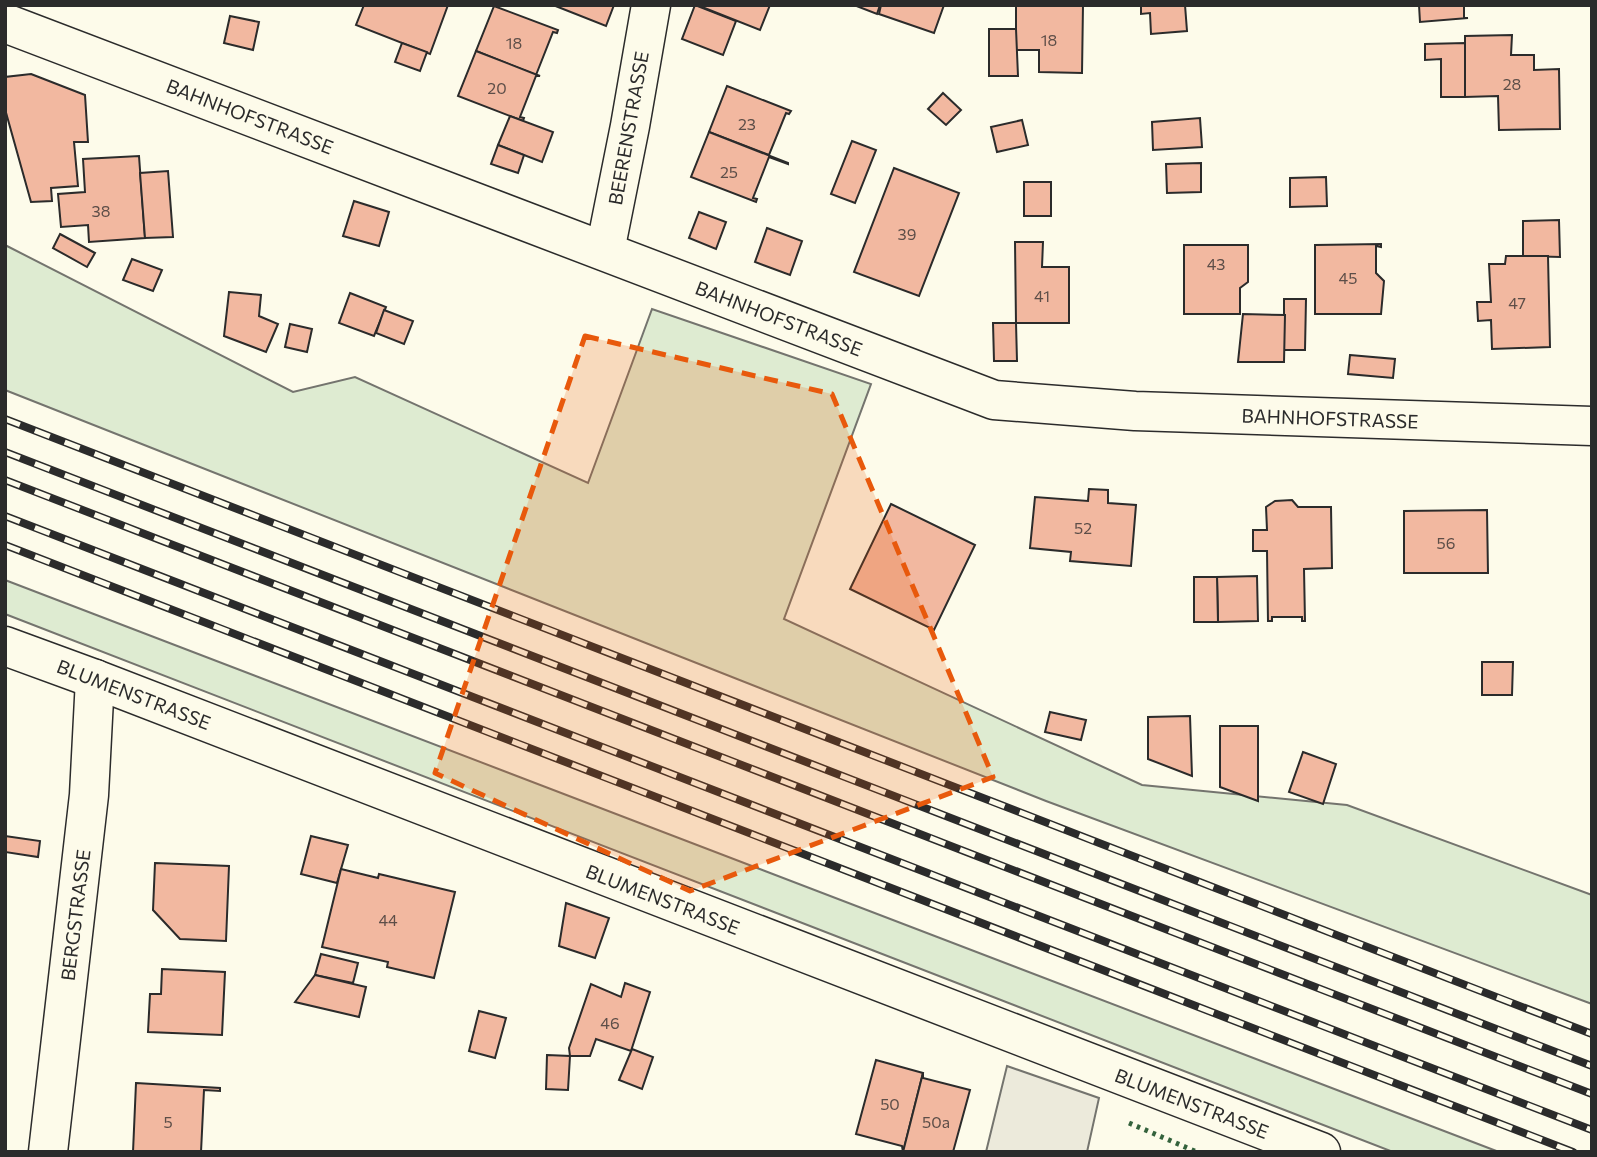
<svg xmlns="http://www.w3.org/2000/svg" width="1597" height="1157" viewBox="0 0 1597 1157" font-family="Commissioner,sans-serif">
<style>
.green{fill:#deebd1;stroke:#74746e;stroke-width:2}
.parking{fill:#eceadb;stroke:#74746e;stroke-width:2}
.building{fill:#f2b8a0;stroke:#2b2b2b;stroke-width:2}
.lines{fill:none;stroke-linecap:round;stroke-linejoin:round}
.minor-casing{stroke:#2b2b2b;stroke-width:41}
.minor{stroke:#fdfbea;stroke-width:38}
.rail-casing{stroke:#2b2b2b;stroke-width:8}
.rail{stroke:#fdfbea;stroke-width:5;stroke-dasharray:16;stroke-linecap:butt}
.hedge{stroke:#34623c;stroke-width:5;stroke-dasharray:3.5 5;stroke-linecap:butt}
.marked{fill:#e8590c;fill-opacity:0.2;stroke:#e8590c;stroke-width:5;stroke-dasharray:14 9;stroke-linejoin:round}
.labels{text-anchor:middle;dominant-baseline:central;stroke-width:5;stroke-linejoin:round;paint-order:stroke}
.number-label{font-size:16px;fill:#5d4e48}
.street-label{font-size:19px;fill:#2b2b2b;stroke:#fdfbea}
</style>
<rect width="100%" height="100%" fill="#fdfbea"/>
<!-- green -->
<g class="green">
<path d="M5 245 293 392 355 377 588 483 652 309 871 384 784 619 1142 785 1347 805 1592 895V1004L1046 801 5 390Z"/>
<path d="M5 580 1499 1152H1393L5 614Z"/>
</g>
<!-- parking -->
<path class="parking" d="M1007 1066 1099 1098 1087 1152H986Z"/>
<!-- building -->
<g class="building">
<path d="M364 5H448L430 54 356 25Z"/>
<path d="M553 5H614L606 26Z"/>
<path d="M695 5 736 21 723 55 682 39Z"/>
<path d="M702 5H770L760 30 702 7Z"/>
<path d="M854 5H880L877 14Z"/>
<path d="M881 5H944L934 33 879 14Z"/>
<path d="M1016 5H1083L1082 73 1039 72V50H1016Z"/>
<path d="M1141 5H1185L1187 31 1151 34 1150 13 1141 14Z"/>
<path d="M1419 5H1464V18H1468L1420 22Z"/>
<path d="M494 6 558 30 557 33 553 32 536 75 476 51Z"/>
<path d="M230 16 259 22 253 50 224 43Z"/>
<path d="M989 29H1016L1018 76H989Z"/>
<path d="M1512 35 1511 55H1534V70L1559 69 1560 129 1499 130 1498 96 1465 97V36Z"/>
<path d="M402 43 427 52 420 71 395 62Z"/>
<path d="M1465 43V97H1441V59L1425 60V44Z"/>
<path d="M476 51 540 76H536L520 117 524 118 523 121 458 96Z"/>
<path d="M31 74 85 95 88 142H74L78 186 51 188 52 201 31 202 5 109V77Z"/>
<path d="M727 86 791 111 789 114 786 113 769 155 709 132Z"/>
<path d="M943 93 961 110 946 125 928 109Z"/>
<path d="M510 116 553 132 542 162 498 145Z"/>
<path d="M1200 118 1202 147 1153 150 1152 122Z"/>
<path d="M1022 120 1028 145 997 152 991 127Z"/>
<path d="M709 132 788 163V164L769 157 753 198 757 199 756 202 691 177Z"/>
<path d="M852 141 876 150 855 203 831 194Z"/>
<path d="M498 145 524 155 518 173 491 164Z"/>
<path d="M139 156 145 238 89 242 88 225 61 227 58 194 85 192 83 159Z"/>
<path d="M1201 163V192L1167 193 1166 164Z"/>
<path d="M894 168 959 193 919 296 854 272Z"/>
<path d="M168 171 173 237 145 238 140 173Z"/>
<path d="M1326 177 1327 206 1290 207V178Z"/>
<rect x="1024" y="182" width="27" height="34"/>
<path d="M354 201 389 212 379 246 343 236Z"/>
<path d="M699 212 726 222 716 249 689 238Z"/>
<path d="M1559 220 1560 257 1523 256V221Z"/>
<path d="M767 228 802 241 790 275 755 262Z"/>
<path d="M60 234 95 253 87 267 53 248Z"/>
<path d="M1015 242H1043L1042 267H1069V323H1016Z"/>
<path d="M1381 244V247L1376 246V273L1384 281 1381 314H1315V245Z"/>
<path d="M1184 245H1248V282L1240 288V314H1184Z"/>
<path d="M1506 256H1548L1550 347 1492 349 1491 320 1478 321 1477 302H1491L1489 264H1505Z"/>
<path d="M132 259 162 270 153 291 123 280Z"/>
<path d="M229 292 261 295 259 316 278 324 266 352 224 336Z"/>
<path d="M350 293 386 307 374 336 339 323Z"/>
<path d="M1284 299H1306L1305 350H1284Z"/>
<path d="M384 310 413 321 404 344 376 333Z"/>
<path d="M1243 314 1285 315 1284 362H1238Z"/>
<path d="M993 323H1016L1017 361H994Z"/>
<path d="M290 324 312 329 307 352 285 347Z"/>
<path d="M1350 355 1395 359 1393 378 1348 374Z"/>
<path d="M1089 489 1108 490V503L1136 505 1131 566 1070 561 1071 552 1030 548 1035 497 1088 501Z"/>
<path d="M1292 500 1298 507H1331L1332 568 1304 569 1305 621H1302V617H1272V621H1268L1267 551H1253V530H1267L1266 507 1275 501Z"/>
<path d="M891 504 975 545 934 630 850 589Z"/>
<path d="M1487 510 1488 573H1404V511Z"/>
<path d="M1257 576 1258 621 1218 622 1217 577Z"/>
<path d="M1194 577H1217L1218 622H1194Z"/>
<path d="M1482 662H1513L1512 695H1482Z"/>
<path d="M1050 712 1086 720 1081 740 1045 732Z"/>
<path d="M1190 716 1192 776 1148 759V717Z"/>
<path d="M1220 726H1258V801L1220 787Z"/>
<path d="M1303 752 1336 764 1323 804 1289 792Z"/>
<path d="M5 836 40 841 38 857 5 852Z"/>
<path d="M311 836 348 845 337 883 301 874Z"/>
<path d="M155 863 229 866 226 941 180 939 153 910Z"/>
<path d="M341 869 378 878 379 874 455 892 434 978 387 967 388 962 322 947Z"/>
<path d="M566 903 609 918 595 958 559 946Z"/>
<path d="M321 954 358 963 353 983 315 975Z"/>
<path d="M162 969 225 972 222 1035 148 1032 150 994H161Z"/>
<path d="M315 975 366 987 359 1017 295 1002Z"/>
<path d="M625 983 650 992 631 1051 596 1039 590 1056H570L569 1048 591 984 621 997Z"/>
<path d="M479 1011 506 1018 495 1058 469 1051Z"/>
<path d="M632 1049 653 1057 642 1089 619 1080Z"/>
<path d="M547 1055 570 1056 568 1090 546 1089Z"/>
<path d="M876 1060 923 1073 903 1152 902 1146 856 1134Z"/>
<path d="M923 1073V1078L970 1090 953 1152H903Z"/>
<path d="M136 1083 220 1088V1091L204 1090 201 1152H133Z"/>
</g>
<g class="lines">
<defs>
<g id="minor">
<path d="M5 23 994 400 1135 411 1592 426"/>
<path d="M605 251 630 126 651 5"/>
<path d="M5 646 95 679 1321 1152"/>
<path d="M48 1152 89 795 95 679"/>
</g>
</defs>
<!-- minor casing -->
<use href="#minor" class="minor-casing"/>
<!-- minor -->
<use href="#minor" class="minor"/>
<defs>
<g id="rail">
<path d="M5 419 1592 1034"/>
<path d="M5 452 1592 1066"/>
<path d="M5 480 1592 1094"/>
<path d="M5 516 1592 1130"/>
<path d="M5 545 1573 1152"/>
</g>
</defs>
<!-- rail casing -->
<use href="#rail" class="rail-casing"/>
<!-- rail -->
<use href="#rail" class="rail"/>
<!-- hedge -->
<path class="hedge" d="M1129 1123 1197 1152"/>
</g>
<!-- marked area -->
<path class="marked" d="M585 336 832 394 993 777 690 891 435 773Z"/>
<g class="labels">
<!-- number labels -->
<g class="number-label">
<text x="1049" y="39">18</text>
<text x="514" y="42">18</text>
<text x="1512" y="83">28</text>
<text x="497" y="87">20</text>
<text x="747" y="123">23</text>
<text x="729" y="171">25</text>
<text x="101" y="210">38</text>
<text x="907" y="233">39</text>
<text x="1216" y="263">43</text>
<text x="1348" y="277">45</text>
<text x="1042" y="295">41</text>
<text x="1517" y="302">47</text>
<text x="1083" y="527">52</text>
<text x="1446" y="542">56</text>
<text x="388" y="919">44</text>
<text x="610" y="1022">46</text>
<text x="890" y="1103">50</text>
<text x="168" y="1121">5</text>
<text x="936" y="1121">50a</text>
</g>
<!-- street labels -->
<g class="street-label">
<text transform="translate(250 116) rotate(21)">BAHNHOFSTRASSE</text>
<text transform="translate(628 128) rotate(-80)">BEERENSTRASSE</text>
<text transform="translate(779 318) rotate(21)">BAHNHOFSTRASSE</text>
<text transform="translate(1330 418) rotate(2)">BAHNHOFSTRASSE</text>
<text transform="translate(134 694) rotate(21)">BLUMENSTRASSE</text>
<text transform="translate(663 899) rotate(21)">BLUMENSTRASSE</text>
<text transform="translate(75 915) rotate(-83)">BERGSTRASSE</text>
<text transform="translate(1192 1103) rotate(21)">BLUMENSTRASSE</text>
</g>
</g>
<!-- border -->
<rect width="1597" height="1157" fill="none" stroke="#2b2b2b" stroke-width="14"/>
</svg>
